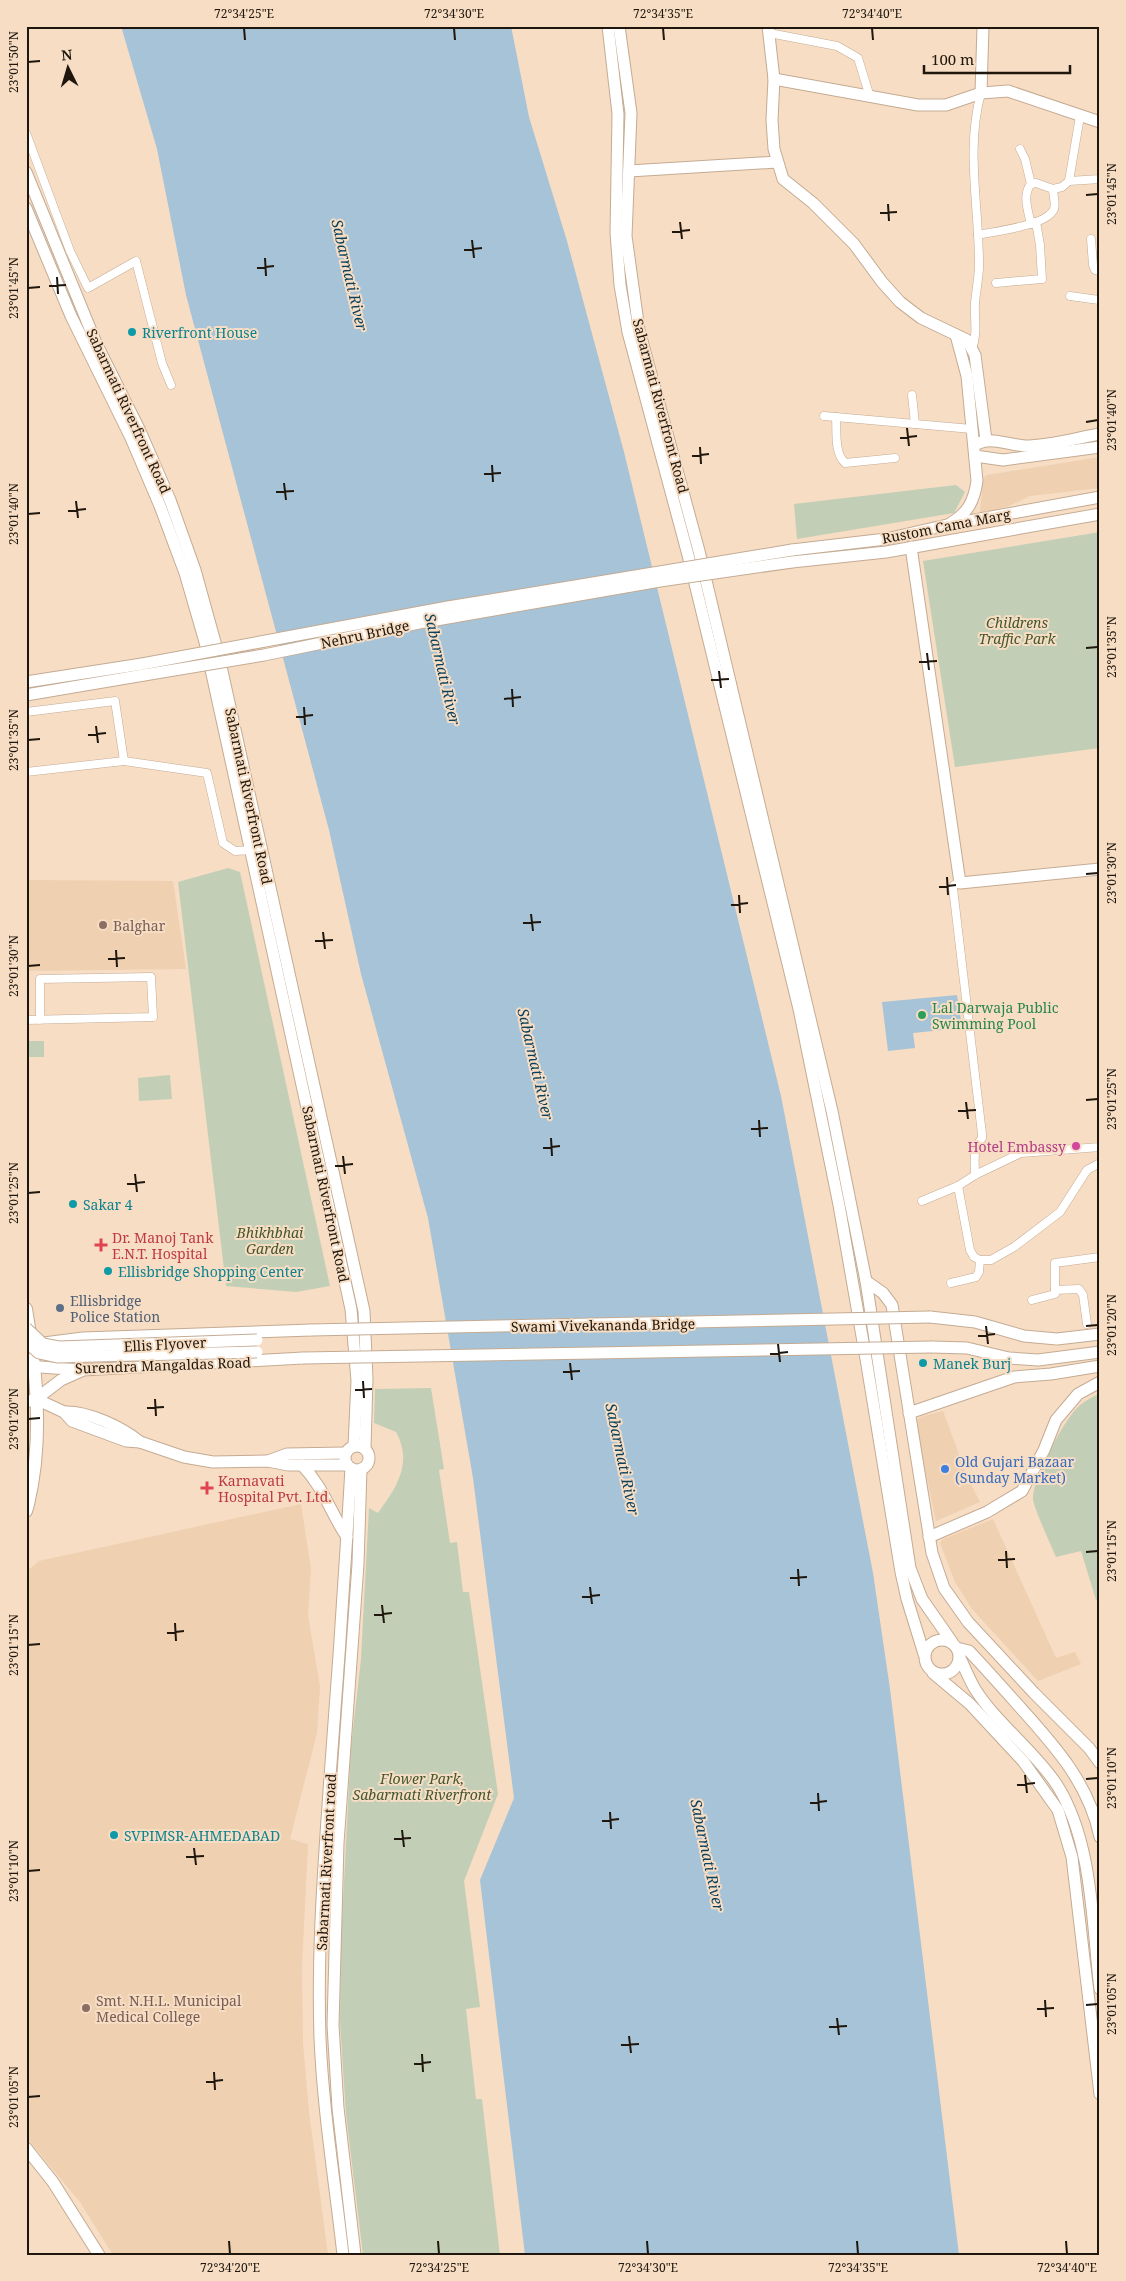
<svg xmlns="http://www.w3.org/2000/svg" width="1126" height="2281" viewBox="0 0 1126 2281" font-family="'Noto Serif',serif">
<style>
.built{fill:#efd0b1}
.green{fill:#c2cfb6}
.water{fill:#a6c3d7}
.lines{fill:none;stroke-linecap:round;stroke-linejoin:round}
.street-casing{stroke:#c4ab93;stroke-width:9}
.secondary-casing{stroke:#c4ab93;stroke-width:13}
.primary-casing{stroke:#c4ab93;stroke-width:14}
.street{stroke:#fff;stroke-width:8}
.secondary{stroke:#fff;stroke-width:11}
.primary{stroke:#fff;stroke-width:12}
.secondary-bridge-casing{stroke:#c4ab93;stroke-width:13;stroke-linecap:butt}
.secondary-bridge{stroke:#fff;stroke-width:11}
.ticks{fill:none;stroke:#1f170d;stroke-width:2}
.culture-dot{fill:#0f9aa8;stroke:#f7ddc4;stroke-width:2}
.education-dot{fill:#8d6e63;stroke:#f7ddc4;stroke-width:2}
.leisure-dot{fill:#2e9e5b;stroke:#f7ddc4;stroke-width:2}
.hotel-dot{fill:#d1479c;stroke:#f7ddc4;stroke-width:2}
.health-dot{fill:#e0444e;stroke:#f7ddc4;stroke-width:2}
.service-dot{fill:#5c6f8a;stroke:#f7ddc4;stroke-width:2}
.shop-dot{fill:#3f7fe0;stroke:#f7ddc4;stroke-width:2}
.labels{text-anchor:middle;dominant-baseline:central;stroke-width:4;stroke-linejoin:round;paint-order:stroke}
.culture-label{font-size:14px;fill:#0d838f;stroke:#f7ddc4;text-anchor:start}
.street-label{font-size:14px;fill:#1f170d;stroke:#f7ddc4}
.park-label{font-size:14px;font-style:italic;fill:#42572b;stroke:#f7ddc4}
.education-label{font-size:14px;fill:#785e54;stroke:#f7ddc4;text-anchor:start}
.leisure-label{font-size:14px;fill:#27864d;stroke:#f7ddc4;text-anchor:start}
.hotel-label{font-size:14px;fill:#b23c85;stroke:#f7ddc4;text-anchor:end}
.health-label{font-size:14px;fill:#be3a42;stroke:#f7ddc4;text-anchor:start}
.service-label{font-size:14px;fill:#4e5e75;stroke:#f7ddc4;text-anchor:start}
.shop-label{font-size:14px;fill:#366cbe;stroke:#f7ddc4;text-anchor:start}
.water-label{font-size:15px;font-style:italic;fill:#09415d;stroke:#f7ddc4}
.neatline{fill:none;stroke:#1f170d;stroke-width:2}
.ticks-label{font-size:12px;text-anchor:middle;fill:#1f170d}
</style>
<rect width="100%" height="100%" fill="#f7ddc4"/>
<!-- built -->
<g class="built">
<path d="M1100 457V488L1030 496 1009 506 980 514 983 479 987 475Z"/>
<path d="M26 880 173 881 186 969 26 971Z"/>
<path d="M943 1411 967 1476 980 1502 936 1521 915 1423 920 1417Z"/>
<path d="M301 1504 311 1569 308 1616 320 1686 317 1733 290 1839 308 1844 302 1966 303 2043 309 2112 328 2255H113L80 2202 26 2137V1572L39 1561Z"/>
<path d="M993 1519 1056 1658 1075 1652 1081 1664 1038 1681 972 1609 955 1582 940 1543 943 1539Z"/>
</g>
<!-- green -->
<g class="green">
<path d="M956 485 965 492 954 513 797 539 794 504Z"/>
<path d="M1100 532V748L955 767 923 561Z"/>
<path d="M228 868 240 872 330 1286 296 1292 226 1286 178 882Z"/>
<rect x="26" y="1041" width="18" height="16"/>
<path d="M170 1075 172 1099 139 1101 138 1078Z"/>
<path d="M431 1388 444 1469 439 1470 450 1543 457 1542 463 1592H469L498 1794 464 1881 480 2007 466 2009 476 2099H482L500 2255H363L346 2114 340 2022 341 1940 351 1747 361 1659 369 1508 378 1513C397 1487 413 1463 396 1432L374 1423 375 1389Z"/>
<path d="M1100 1394V1603L1096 1600 1081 1551 1056 1557C1051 1545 1034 1509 1033 1499 1032 1480 1063 1422 1077 1408 1083 1402 1091 1397 1100 1394Z"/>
</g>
<!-- water -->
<g class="water">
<path d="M121 26H511L529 117 567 241 624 452 781 1096 873 1573 890 1689 959 2255H525L480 1880 514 1798 473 1478 428 1218 361 974 329 830 186 295 157 149Z"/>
<path d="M957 995 962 1028 913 1033 915 1048 888 1051 882 1002Z"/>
</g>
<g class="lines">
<defs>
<g id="street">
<path d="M769 33 837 46 858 58 870 97"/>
<path d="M26 133 70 251 88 288 136 261 162 363 171 385"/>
<path d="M1069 181 1080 116"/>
<path d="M1031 184C1022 194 1028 211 1031 224"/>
<path d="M1053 189 1062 187 1069 181 1100 179"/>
<path d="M978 235C995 231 1047 226 1054 209 1056 203 1053 195 1053 189L1036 183 1031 184 1025 159 1020 149"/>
<path d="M1091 239 1093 265 1095 270 1100 271"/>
<path d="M996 283 1042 279 1040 245 1036 222"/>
<path d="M1070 296 1099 300"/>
<path d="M972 349C978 333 974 320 975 303 976 292 978 281 979 269 980 211 965 150 981 93"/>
<path d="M912 395 915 424"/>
<path d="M824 416 972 429"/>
<path d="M836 417C837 432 834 452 845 463L895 458"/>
<path d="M26 712 115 701 124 761 26 772"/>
<path d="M124 761 207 773 223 843 235 851 253 850"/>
<path d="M960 883 954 885 953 888 982 1134V1138C972 1150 975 1160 975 1175"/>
<path d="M26 1020 153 1017 151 977 40 979V1020"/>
<path d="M958 1186 970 1250 974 1257 980 1260H991L1014 1247 1060 1212 1087 1170 1100 1163"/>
<path d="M922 1201 958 1186 975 1175 1021 1153 1100 1147"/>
<path d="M951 1283 976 1277 979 1272 980 1260"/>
<path d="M1055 1290 1079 1289 1083 1295 1087 1324"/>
<path d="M1032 1300 1055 1294V1263L1100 1257"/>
</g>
<g id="secondary">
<path d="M608 26 618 114 616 233 620 285 628 332 688 555 799 1009 839 1205 866 1359 901 1572 907 1599 924 1654"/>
<path d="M619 26 631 113 626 236 639 330 699 551 832 1111 866 1281 910 1568 922 1599 952 1642"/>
<path d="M768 26 774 79 772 120 774 149 783 179 813 203 854 244 882 282 900 302 921 318 967 340 975 355 986 440"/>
<path d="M774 79 918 105H946L981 93 1008 91 1100 122"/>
<path d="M981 93 983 26"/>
<path d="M629 171 777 162"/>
<path d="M26 172 96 343 140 431 170 500 195 570 218 653 364 1311 367 1379 365 1448"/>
<path d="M26 208 71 316 131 438 160 506 185 573 205 642 351 1309 357 1381 354 1446"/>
<path d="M979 443C991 437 1011 445 1025 446 1049 446 1076 438 1100 434"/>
<path d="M975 456 1003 460 1100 447"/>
<path d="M951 523C968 513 974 501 977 481L967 376 956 335"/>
<path d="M911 547 960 883 1100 869"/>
<path d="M792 550 886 539 947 525 1100 497"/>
<path d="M792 562 886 552 1100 514"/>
<path d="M26 682 142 664"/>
<path d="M26 695 144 675"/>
<path d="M866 1281 883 1293 892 1305 932 1553 944 1588 968 1622 1034 1693 1089 1748 1100 1763"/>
<path d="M930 1317 975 1322 1024 1336 1057 1339 1100 1334"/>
<path d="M44 1343 83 1338 311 1330"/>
<path d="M932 1347 967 1348 1009 1358 1038 1360 1100 1352"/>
<path d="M26 1366 83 1370 303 1358"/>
<path d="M36 1399 64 1412 72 1421 126 1441 140 1442 184 1457 213 1462 268 1461 288 1465H347"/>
<path d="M26 1402 36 1399 61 1380 81 1371"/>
<path d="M64 1412C88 1411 122 1427 140 1442"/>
<path d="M909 1413 1014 1377 1051 1374 1100 1366"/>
<circle cx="357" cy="1458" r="12"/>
<path d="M268 1461 287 1454 346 1453"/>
<path d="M302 1465C324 1488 330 1512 347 1537"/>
<path d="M929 1537 987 1512 1022 1491 1044 1450 1056 1420 1078 1394 1100 1382"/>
<circle cx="942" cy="1657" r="17"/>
<path d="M957 1648 969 1651C986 1669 1002 1687 1018 1705 1054 1745 1089 1783 1100 1837"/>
<path d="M960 1658C965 1668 969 1679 975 1689 997 1724 1034 1750 1057 1785 1093 1842 1092 1924 1100 1989"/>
<path d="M933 1673 970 1704 1023 1761 1058 1810 1072 1857 1100 2094"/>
<path d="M26 2148 53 2182 99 2255"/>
<path d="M343 2255C335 2183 323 2110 320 2038 317 1951 324 1863 330 1777 338 1674 345 1571 351 1468"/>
<path d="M355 2255 338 2108 333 2025 338 1843 358 1564 361 1469"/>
</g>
<path id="primary" d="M26 1309C36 1367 42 1427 32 1485 30 1493 29 1503 26 1511"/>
</defs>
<!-- street casing -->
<use href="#street" class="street-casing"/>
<!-- secondary casing -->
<use href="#secondary" class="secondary-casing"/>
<!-- primary casing -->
<use href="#primary" class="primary-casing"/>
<!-- street -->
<use href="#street" class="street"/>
<!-- secondary -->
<use href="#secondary" class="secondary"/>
<!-- primary -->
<use href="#primary" class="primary"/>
<defs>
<g id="secondary-bridge">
<path d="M142 664 448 607 792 550"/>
<path d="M144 675 264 655 419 623 660 581 792 562"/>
<path d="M26 1328 43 1344 59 1347 257 1340"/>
<path d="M311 1330 930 1317"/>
<path d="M26 1342 39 1353 57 1357 257 1352"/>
<path d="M303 1358 932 1347"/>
</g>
</defs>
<!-- secondary-bridge casing -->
<use href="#secondary-bridge" class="secondary-bridge-casing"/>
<!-- secondary-bridge -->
<use href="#secondary-bridge" class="secondary-bridge"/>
</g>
<!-- ticks -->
<path class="ticks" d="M244 28 245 40M454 28 455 40M663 28 664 40M872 28 873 40M28 62 40 61M1086 195 1098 194M888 204 889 221M880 213 897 212M680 222 682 239M672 232 690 230M472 240 474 258M464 250 482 248M265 258 266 276M257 268 274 266M57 277 58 294M49 286 66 285M28 288 40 287M1086 422 1098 420M907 428 909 446M900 438 917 436M700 447 701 464M692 456 709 454M492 465 493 482M484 474 501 473M284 483 286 500M276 492 294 491M76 501 78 518M68 511 86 509M28 514 40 513M1086 648 1098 647M927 653 929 670M919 662 937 661M719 671 721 688M711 680 729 679M512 689 513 707M504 699 521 697M304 707 305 725M296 717 313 715M96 726 98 743M88 735 106 733M28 740 40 739M1086 874 1098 873M947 877 948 895M939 887 956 885M739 895 740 913M731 905 748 903M531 914 533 931M523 923 541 922M323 932 325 949M315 941 333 940M116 950 117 967M108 959 125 958M28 966 40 965M1086 1100 1098 1099M966 1102 968 1119M958 1111 976 1110M759 1120 760 1137M751 1129 768 1128M551 1138 552 1156M543 1148 560 1146M343 1156 345 1174M335 1166 353 1164M135 1174 137 1192M127 1184 145 1182M28 1193 40 1192M986 1326 988 1344M1086 1326 1098 1325M978 1336 995 1334M778 1344 780 1362M770 1354 788 1352M570 1363 572 1380M563 1372 580 1371M363 1381 364 1398M355 1390 372 1389M155 1399 156 1416M147 1408 164 1407M28 1419 40 1418M1006 1551 1007 1568M1086 1552 1098 1551M998 1560 1015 1559M798 1569 799 1586M790 1578 807 1577M590 1587 592 1604M582 1597 600 1595M382 1605 384 1623M374 1615 392 1613M175 1623 176 1641M167 1633 184 1631M28 1645 40 1644M1025 1775 1027 1793M1086 1779 1098 1778M1017 1785 1035 1783M818 1793 819 1811M810 1803 827 1801M610 1812 611 1829M602 1821 619 1819M402 1830 404 1847M394 1839 411 1838M194 1848 196 1865M186 1857 204 1856M28 1871 40 1870M1045 2000 1046 2017M1086 2005 1098 2004M1037 2009 1054 2008M837 2018 839 2035M829 2027 847 2026M629 2036 631 2053M621 2045 639 2044M422 2054 423 2072M414 2064 431 2062M214 2072 215 2090M206 2082 223 2080M28 2097 40 2096M229 2241 230 2254M438 2241 439 2254M647 2241 648 2254M857 2241 858 2254M1066 2241 1067 2254"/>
<!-- markers -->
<g class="culture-dot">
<circle cx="132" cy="332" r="5"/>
<circle cx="73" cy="1204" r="5"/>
<circle cx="108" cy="1271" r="5"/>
<circle cx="923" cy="1363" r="5"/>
<circle cx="114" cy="1835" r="5"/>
</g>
<g class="education-dot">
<circle cx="103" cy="925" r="5"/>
<circle cx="86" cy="2008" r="5"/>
</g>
<circle class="leisure-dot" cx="922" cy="1015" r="5"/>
<circle class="hotel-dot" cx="1076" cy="1146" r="5"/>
<g class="health-dot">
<path d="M98.5 1237.5h5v5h5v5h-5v5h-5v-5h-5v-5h5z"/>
<path d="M204.5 1480.5h5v5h5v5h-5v5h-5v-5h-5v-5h5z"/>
</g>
<circle class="service-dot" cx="60" cy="1308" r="5"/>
<circle class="shop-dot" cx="945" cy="1469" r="5"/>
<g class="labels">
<!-- culture labels -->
<g class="culture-label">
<text x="142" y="332">Riverfront House</text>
<text x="83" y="1204">Sakar 4</text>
<text x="118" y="1271">Ellisbridge Shopping Center</text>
<text x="933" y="1363">Manek Burj</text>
<text x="124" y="1835">SVPIMSR-AHMEDABAD</text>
</g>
<!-- street labels -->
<g class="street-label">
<text transform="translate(661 406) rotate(75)">Sabarmati Riverfront Road</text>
<text transform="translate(129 411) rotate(65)">Sabarmati Riverfront Road</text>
<text transform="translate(946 526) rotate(-11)">Rustom Cama Marg</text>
<text transform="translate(365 634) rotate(-12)">Nehru Bridge</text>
<text transform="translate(249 796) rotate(78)">Sabarmati Riverfront Road</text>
<text transform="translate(326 1194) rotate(78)">Sabarmati Riverfront Road</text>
<text transform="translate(603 1325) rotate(-1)">Swami Vivekananda Bridge</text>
<text transform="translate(165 1344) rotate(-3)">Ellis Flyover</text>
<text transform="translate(163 1365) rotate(-2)">Surendra Mangaldas Road</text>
<text transform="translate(326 1862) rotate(-87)">Sabarmati Riverfront road</text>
</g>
<!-- park labels -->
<g class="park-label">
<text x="1017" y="622">Childrens<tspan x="1017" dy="16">Traffic Park</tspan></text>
<text x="270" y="1232">Bhikhbhai<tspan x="270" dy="16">Garden</tspan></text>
<text x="422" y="1778">Flower Park,<tspan x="422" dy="16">Sabarmati Riverfront</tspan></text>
</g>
<!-- education labels -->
<g class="education-label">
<text x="113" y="925">Balghar</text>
<text x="96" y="2000">Smt. N.H.L. Municipal<tspan x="96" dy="16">Medical College</tspan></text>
</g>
<!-- leisure labels -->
<g class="leisure-label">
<text x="932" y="1007">Lal Darwaja Public<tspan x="932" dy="16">Swimming Pool</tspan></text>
</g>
<!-- hotel labels -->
<g class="hotel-label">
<text x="1066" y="1146">Hotel Embassy</text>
</g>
<!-- health labels -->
<g class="health-label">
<text x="112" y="1237">Dr. Manoj Tank<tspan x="112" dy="16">E.N.T. Hospital</tspan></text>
<text x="218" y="1480">Karnavati<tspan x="218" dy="16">Hospital Pvt. Ltd.</tspan></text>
</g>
<!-- service labels -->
<g class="service-label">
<text x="70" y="1300">Ellisbridge<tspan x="70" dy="16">Police Station</tspan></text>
</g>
<!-- shop labels -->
<g class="shop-label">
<text x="955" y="1461">Old Gujari Bazaar<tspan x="955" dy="16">(Sunday Market)</tspan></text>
</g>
<!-- water labels -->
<g class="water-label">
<text transform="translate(350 275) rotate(77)">Sabarmati River</text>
<text transform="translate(443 669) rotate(77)">Sabarmati River</text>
<text transform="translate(536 1064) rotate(77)">Sabarmati River</text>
<text transform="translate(623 1459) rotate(78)">Sabarmati River</text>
<text transform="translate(708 1855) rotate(78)">Sabarmati River</text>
</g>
</g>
<!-- border -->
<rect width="1126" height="2281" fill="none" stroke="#f7ddc4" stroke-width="55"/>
<!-- north arrow -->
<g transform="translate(68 68) rotate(355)" stroke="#f7ddc4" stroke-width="4" paint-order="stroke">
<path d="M0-4L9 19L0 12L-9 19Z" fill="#1f170d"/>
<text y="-8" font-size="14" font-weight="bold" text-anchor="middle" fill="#1f170d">N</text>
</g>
<!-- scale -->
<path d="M924 65v8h146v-8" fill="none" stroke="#1f170d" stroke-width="2.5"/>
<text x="931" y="65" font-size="15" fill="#1f170d" stroke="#f7ddc4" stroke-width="4" paint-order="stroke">100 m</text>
<rect x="28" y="28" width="1070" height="2226" class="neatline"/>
<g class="ticks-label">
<text x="244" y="18">72°34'25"E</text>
<text x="454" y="18">72°34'30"E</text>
<text x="663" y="18">72°34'35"E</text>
<text x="872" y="18">72°34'40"E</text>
<text transform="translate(14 62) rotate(-90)" y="4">23°01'50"N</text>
<text transform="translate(1112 194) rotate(-90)" y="4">23°01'45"N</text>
<text transform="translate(14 288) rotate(-90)" y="4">23°01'45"N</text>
<text transform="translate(1112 420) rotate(-90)" y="4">23°01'40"N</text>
<text transform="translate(14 514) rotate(-90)" y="4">23°01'40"N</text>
<text transform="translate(1112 647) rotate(-90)" y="4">23°01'35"N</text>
<text transform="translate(14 740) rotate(-90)" y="4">23°01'35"N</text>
<text transform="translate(1112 873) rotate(-90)" y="4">23°01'30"N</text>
<text transform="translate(14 966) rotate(-90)" y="4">23°01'30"N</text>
<text transform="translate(1112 1099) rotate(-90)" y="4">23°01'25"N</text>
<text transform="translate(14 1193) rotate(-90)" y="4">23°01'25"N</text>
<text transform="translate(1112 1325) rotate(-90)" y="4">23°01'20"N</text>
<text transform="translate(14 1419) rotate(-90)" y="4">23°01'20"N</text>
<text transform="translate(1112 1551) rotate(-90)" y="4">23°01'15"N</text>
<text transform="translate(14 1645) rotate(-90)" y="4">23°01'15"N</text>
<text transform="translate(1112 1778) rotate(-90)" y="4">23°01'10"N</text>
<text transform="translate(14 1871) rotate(-90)" y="4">23°01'10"N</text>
<text transform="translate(1112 2004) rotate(-90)" y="4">23°01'05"N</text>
<text transform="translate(14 2097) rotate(-90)" y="4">23°01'05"N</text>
<text x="230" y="2272">72°34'20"E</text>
<text x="439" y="2272">72°34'25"E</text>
<text x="648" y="2272">72°34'30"E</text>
<text x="858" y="2272">72°34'35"E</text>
<text x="1067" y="2272">72°34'40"E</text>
</g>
</svg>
